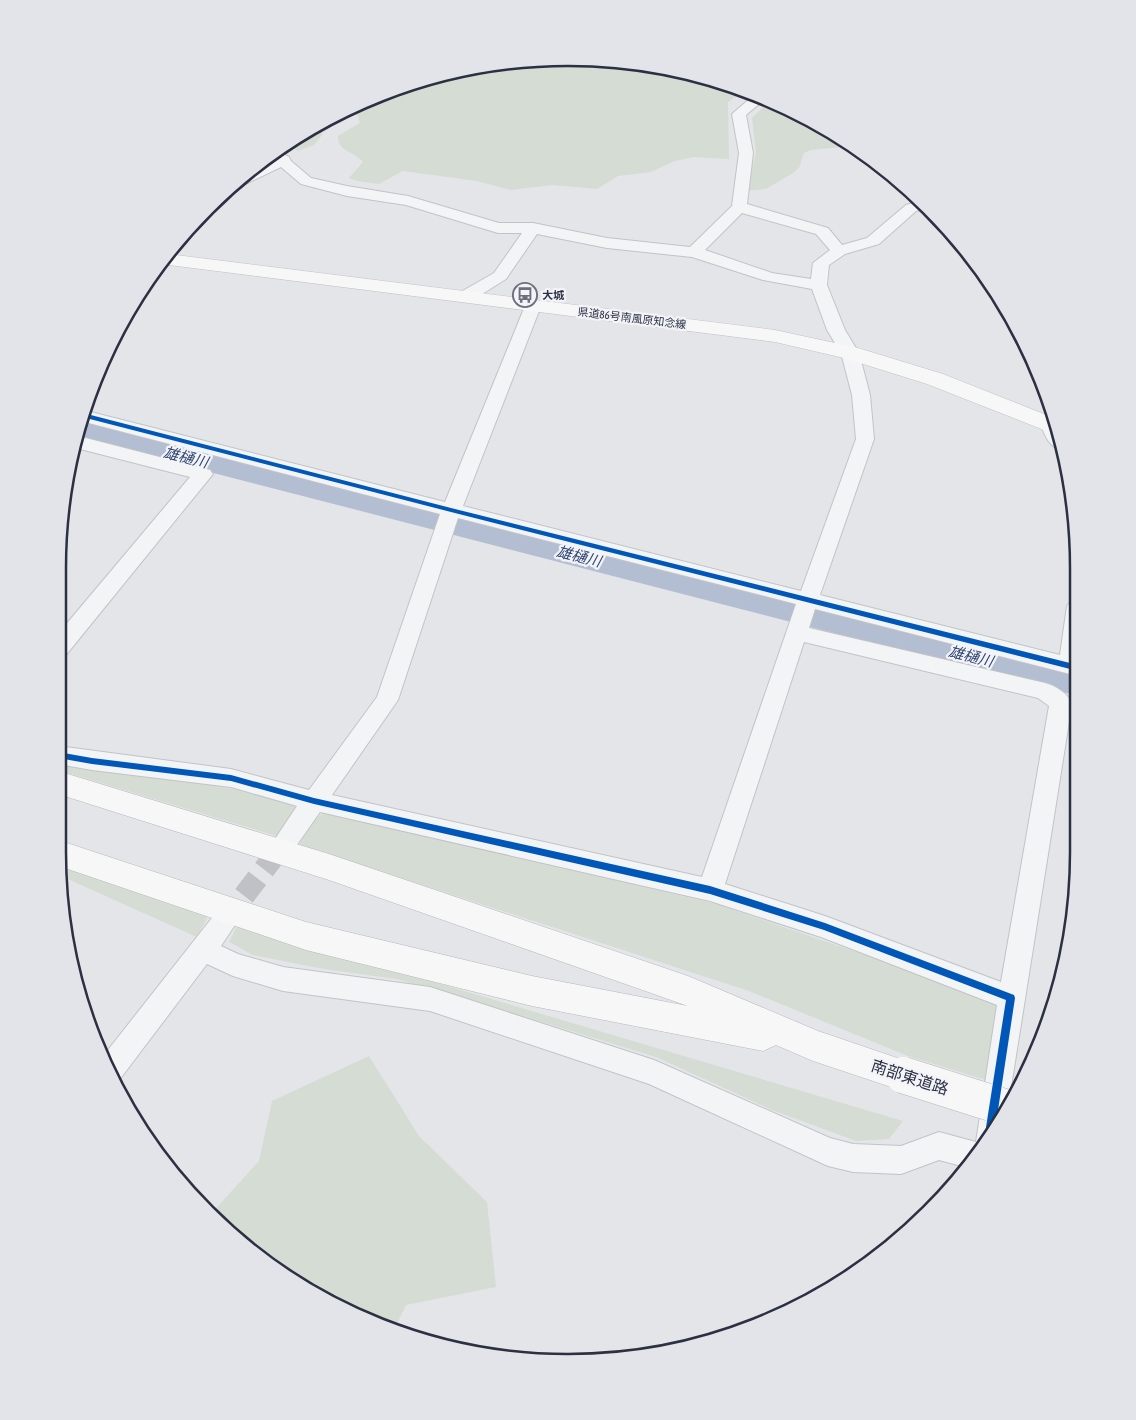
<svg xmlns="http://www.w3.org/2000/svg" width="1136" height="1420" viewBox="0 0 1136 1420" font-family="'Asap Condensed','Noto Sans JP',sans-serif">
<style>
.green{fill:#d4dcd4}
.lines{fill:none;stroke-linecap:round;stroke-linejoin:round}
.river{fill:#b3bed2;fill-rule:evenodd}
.street-tunnel{stroke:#bfc1c7;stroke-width:22;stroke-dasharray:22 11;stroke-linecap:butt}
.street-casing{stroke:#c2c3c6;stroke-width:2}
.primary-casing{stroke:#c0c2c6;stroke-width:1}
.highway-casing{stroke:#b6b8bd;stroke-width:1}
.street{fill:#f3f4f6;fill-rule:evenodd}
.primary{fill:#f7f7f7;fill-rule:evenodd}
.highway{fill:#f7f7f7;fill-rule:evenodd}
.highway-bridge-casing{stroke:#b6b8bd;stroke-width:37;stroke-linecap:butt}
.highway-bridge{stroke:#f7f7f7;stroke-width:36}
.cycleway-casing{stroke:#f2f4f8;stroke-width:3}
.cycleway{fill:#0057b8;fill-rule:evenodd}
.labels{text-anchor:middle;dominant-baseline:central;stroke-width:4.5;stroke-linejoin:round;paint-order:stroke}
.far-poi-label{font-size:11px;font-weight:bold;fill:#2b3042;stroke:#f2f4f8;text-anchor:start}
.far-street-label{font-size:11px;fill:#2b3042;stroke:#f2f4f8}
.water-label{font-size:15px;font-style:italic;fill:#354975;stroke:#f2f4f8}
.near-street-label{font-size:16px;fill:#2b3042;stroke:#f2f4f8}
.rim{fill:none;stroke:#2b3042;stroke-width:2.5}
</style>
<rect width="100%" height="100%" fill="#e4e5e8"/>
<!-- green -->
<g class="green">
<path d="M602 59 700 75 744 91 728 102 729 159 694 157 675 161 651 172 618 176 597 189 553 185 510 190 477 181 403 171 379 184 357 181 349 178 363 162C355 152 337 151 338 136L360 123 357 114 349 110 404 85 502 62Z"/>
<path d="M769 101 794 110 851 146 811 150 804 153 799 168 793 173 766 189 746 191 756 153 752 118Z"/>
<path d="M312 127 322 130V135L314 145 298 151 287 144Z"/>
<path d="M58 763 95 770 195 782 287 799 295 806 297 814 280 837 58 770Z"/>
<path d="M326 811 716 904 998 1000 986 1080 908 1056 749 991 299 845 312 821Z"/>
<path d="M59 865 209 914 197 937 61 876Z"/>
<path d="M238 924 903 1121 889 1139 856 1141 772 1110 656 1057 516 1014 396 979 324 969 253 955 229 942Z"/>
<path d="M369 1056 419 1136 487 1202 496 1287 406 1305 395 1328 313 1294 210 1215 259 1161 272 1101Z"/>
</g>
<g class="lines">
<!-- river -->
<path class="river" d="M81 421 1078 670V696L78 438Z"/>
<!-- street-tunnel -->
<path class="street-tunnel" d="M224 922 285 842"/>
<defs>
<g id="street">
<path d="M754 95 765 99 746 115 753 153 747 204 828 228 842 245 867 238 906 205 920 201 928 209 916 211 879 244 845 254 829 265 827 285 845 330 859 353 870 395 874 439 820 595 1060 655 1067 606 1071 601 1078 599V676L815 609 809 628 1045 683C1056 686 1067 693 1072 703L1008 1106 992 1136 965 1167 939 1160 901 1174 853 1172 828 1166 649 1084 430 1011 283 991 233 976 207 964 120 1079 115 1081 104 1055 215 914 224 911 233 914 237 922 221 946 238 954 283 967 430 987 654 1060 830 1138 853 1144 901 1146 939 1132 976 1142 997 1005 821 937 710 901 320 812 294 849 285 852 276 849 273 842 297 806 231 787 92 770 58 764V746L231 769 309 790 377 697 440 514 81 421 83 410 445 502 525 306 527 302H539L541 306 463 506 801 591 856 439 852 395 841 353 827 330 812 289 763 280 692 257 607 248 537 234 506 279 471 301H459L457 297 459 293 494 273 522 233H498L406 205 347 196 301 184 281 167 233 190 225 191 251 170 272 160 269 157 278 151 289 157 291 161 311 178 347 186 408 196 499 223H533L607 238 690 247 732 206 739 153 732 114ZM742 213 816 234 830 250 813 263 811 279 772 273 705 250ZM458 518 796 604 702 877 332 795 398 700ZM804 642 1038 698 1049 706 1001 982 825 916 725 884Z"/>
<path d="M1050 419 1055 420 1061 436 1064 451C1050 448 1045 437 1041 425L1043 421Z"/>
<path d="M78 436 210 470 213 474 66 655 58 657V634L190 477 76 448Z"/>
</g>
<path id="primary" d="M168 254 775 330 858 348 943 374 1054 418 1060 433 1049 432 927 384 844 358 775 342 161 264Z"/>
<path id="highway" d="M58 771 329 854 441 892 688 976 818 1031 915 1064 920 1075 915 1086 903 1091 813 1061 776 1045 763 1051 532 1006 306 950 59 866 58 840 306 922 532 976 688 1006 329 880 58 794Z"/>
</defs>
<!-- street casing -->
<use href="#street" class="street-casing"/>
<!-- primary casing -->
<use href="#primary" class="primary-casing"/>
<!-- highway casing -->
<use href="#highway" class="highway-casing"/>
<!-- street -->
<use href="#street" class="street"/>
<!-- primary -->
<use href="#primary" class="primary"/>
<!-- highway -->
<use href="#highway" class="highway"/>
<defs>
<path id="highway-bridge" d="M903 1075 1007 1108"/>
</defs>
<!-- highway-bridge casing -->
<use href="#highway-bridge" class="highway-bridge-casing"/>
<!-- highway-bridge -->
<use href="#highway-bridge" class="highway-bridge"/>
<defs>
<g id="cycleway">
<path d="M83 413 451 508 1078 665V671L451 512 82 417Z"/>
<path d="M58 752 92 758 231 775 314 798 710 886 825 923 1014 995 1015 998 995 1130 986 1143 984 1140 1006 1000 824 930 710 894 314 804 231 781 92 764 58 758Z"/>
</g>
</defs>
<!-- cycleway casing -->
<use href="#cycleway" class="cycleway-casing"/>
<!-- cycleway -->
<use href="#cycleway" class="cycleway"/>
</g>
<!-- icons -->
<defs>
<symbol id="bus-ring" viewBox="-11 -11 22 22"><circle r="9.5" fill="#f2f4f8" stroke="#6c6f7c" stroke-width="1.5"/><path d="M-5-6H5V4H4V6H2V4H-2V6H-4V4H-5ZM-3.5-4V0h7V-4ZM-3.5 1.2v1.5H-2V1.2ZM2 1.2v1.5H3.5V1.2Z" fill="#6c6f7c"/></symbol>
</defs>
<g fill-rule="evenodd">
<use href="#bus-ring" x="511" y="281" width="28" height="28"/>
</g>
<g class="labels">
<!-- far-poi labels -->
<g class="far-poi-label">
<text x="542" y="295">大城</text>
</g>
<!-- far-street labels -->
<g class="far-street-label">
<text transform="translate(632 318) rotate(7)">県道86号南風原知念線</text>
</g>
<!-- water labels -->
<g class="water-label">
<text transform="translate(186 457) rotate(14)">雄樋川</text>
<text transform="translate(579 556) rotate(14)">雄樋川</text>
<text transform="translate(971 656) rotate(14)">雄樋川</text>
</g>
<!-- near-street labels -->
<g class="near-street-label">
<text transform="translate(910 1077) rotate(18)">南部東道路</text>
</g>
</g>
<!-- crop -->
<path d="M0 0H1136V1420H0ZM568 66H568A502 502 0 0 1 1070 568V852A502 502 0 0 1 568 1354H568A502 502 0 0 1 66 852V568A502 502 0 0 1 568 66Z" fill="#e2e4e9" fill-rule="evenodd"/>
<path class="rim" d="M568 66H568A502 502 0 0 1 1070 568V852A502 502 0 0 1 568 1354H568A502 502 0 0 1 66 852V568A502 502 0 0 1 568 66Z"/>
</svg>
